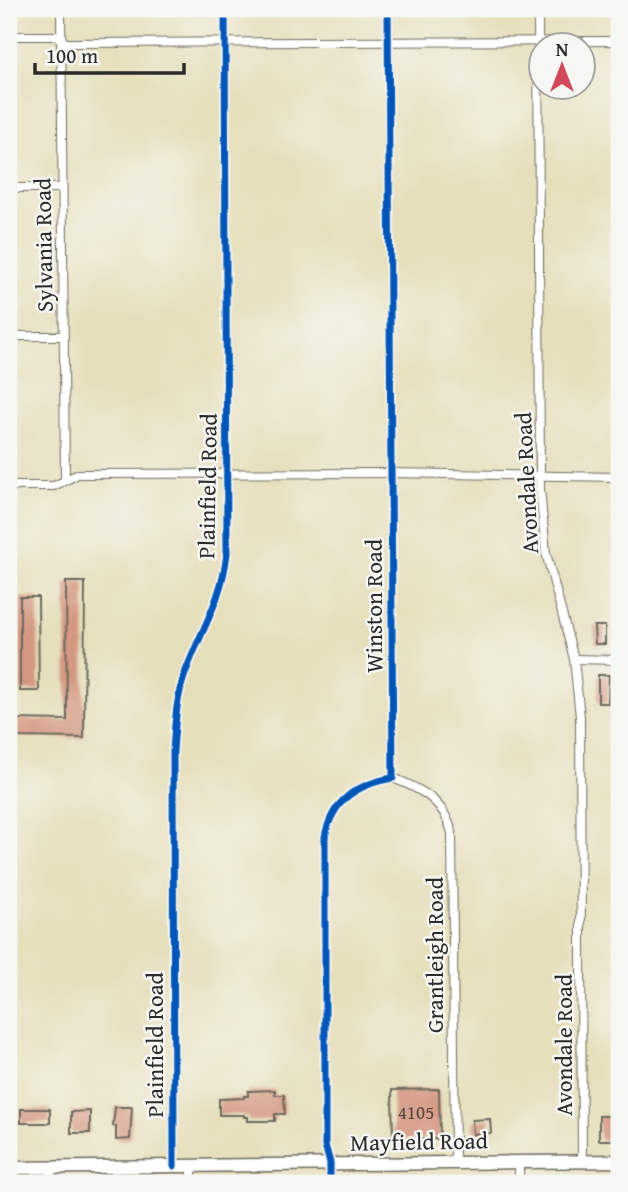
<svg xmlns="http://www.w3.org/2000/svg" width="628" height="1192" viewBox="0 0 628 1192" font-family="'Gentium Book Plus',serif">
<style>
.building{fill:#d49781}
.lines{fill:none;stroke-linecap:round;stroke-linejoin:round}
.minor-casing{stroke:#6c6a5d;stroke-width:10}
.primary-casing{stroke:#6c6a5d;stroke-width:15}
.minor{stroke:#fff;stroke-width:8}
.primary{stroke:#fff;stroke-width:12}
.cycleway-casing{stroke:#f6f6f2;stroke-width:11}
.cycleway{stroke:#0057b8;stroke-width:7}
.labels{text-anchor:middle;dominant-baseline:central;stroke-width:5;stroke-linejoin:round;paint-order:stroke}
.number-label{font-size:19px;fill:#554640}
.street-label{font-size:23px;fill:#2b2b2b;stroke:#f6f6f2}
</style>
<rect width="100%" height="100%" fill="#f6f6f2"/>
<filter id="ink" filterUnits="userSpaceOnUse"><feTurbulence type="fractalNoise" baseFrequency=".0143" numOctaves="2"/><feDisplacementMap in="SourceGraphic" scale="14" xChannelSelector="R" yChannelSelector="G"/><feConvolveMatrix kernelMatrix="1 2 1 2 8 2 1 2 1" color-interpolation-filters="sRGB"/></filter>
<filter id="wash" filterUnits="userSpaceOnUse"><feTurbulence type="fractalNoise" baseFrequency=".00686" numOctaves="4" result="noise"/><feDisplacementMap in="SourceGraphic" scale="28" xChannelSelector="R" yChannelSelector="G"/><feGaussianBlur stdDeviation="1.57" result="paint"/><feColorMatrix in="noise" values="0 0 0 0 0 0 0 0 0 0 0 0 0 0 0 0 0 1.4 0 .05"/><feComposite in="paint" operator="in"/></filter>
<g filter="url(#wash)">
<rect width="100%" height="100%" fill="#e6dfbb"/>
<g id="blocks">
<!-- building -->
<g class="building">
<path d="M66 582H85L84 738 12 737V719L67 720Z"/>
<path d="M20 597H38L39 691H20Z"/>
<path d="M594 626H605V644H595Z"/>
<path d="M598 675H609L608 703H598Z"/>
<path d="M439 1089 440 1139 393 1140 392 1090Z"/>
<path d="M275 1090V1095H284L285 1114H275V1121H248V1117H244V1115H219V1099L244 1098V1096H248V1091Z"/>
<path d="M115 1107H132L130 1139 116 1140V1126H113Z"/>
<rect x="21" y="1109" width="29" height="14"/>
<path d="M90 1111V1133H71V1112Z"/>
<rect x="599" y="1116" width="20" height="24"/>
<path d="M490 1119 491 1133 473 1134 472 1120Z"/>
</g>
</g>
</g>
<g filter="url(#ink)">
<use href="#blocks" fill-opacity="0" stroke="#6c6a5d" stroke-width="2"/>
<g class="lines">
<defs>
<g id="minor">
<path d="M61 9 65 480"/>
<path d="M538 9 540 489 546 553 574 659 580 717 582 1161"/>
<path d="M9 36H56L66 43 619 41"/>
<path d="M9 188H62"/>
<path d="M9 336H63"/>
<path d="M9 486H54L78 474 391 473 619 477"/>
<path d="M574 659 619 660"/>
<path d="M393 778C421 789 444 800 452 833L455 1162"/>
<path d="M519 1161V1183"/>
<path d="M192 1165V1183"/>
<path d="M174 1166 173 751C175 724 176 697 186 671 202 628 222 600 227 553L225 9"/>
<path d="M51 1167V1183"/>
<path d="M330 1183V1163L325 1145V837C332 800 357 784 393 778L388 9"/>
</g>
<path id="primary" d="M9 1168 619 1161"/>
</defs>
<!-- minor casing -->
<use href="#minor" class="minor-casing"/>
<!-- primary casing -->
<use href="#primary" class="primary-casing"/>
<!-- minor -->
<use href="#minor" class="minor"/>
<!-- primary -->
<use href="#primary" class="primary"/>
<defs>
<g id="cycleway">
<path d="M174 1166 173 751C175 724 176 697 186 671 202 628 222 600 227 553L225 9"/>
<path d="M330 1183V1163L325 1145V837C332 800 357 784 393 778L388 9"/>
</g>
</defs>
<!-- cycleway casing -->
<use href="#cycleway" class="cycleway-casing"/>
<!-- cycleway -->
<use href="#cycleway" class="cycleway"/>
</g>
</g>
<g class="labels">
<!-- number labels -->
<g class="number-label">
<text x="416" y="1112">4105</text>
</g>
<!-- street labels -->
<g class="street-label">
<text transform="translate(43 245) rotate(-91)">Sylvania Road</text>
<text transform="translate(526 483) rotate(-93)">Avondale Road</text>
<text transform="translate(207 486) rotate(-89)">Plainfield Road</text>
<text transform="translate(373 606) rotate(-90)">Winston Road</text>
<text transform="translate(434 955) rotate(-90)">Grantleigh Road</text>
<text transform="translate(154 1045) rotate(-90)">Plainfield Road</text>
<text transform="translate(563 1045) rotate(-90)">Avondale Road</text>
<text transform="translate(419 1141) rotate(-1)">Mayfield Road</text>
</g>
</g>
<!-- margin -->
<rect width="628" height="1192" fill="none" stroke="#f6f6f2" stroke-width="35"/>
<!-- north arrow -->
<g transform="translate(562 66)"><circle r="33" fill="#f6f6f2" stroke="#a5a5a2" stroke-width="2"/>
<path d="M0-5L12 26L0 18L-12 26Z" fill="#d1495b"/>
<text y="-10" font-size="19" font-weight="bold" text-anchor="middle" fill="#2b2b2b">N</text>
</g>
<!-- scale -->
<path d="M35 63v10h149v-10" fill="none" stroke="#2b2b2b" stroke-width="3.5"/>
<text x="46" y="63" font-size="21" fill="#2b2b2b" stroke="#f6f6f2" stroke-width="5" paint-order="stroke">100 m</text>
</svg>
